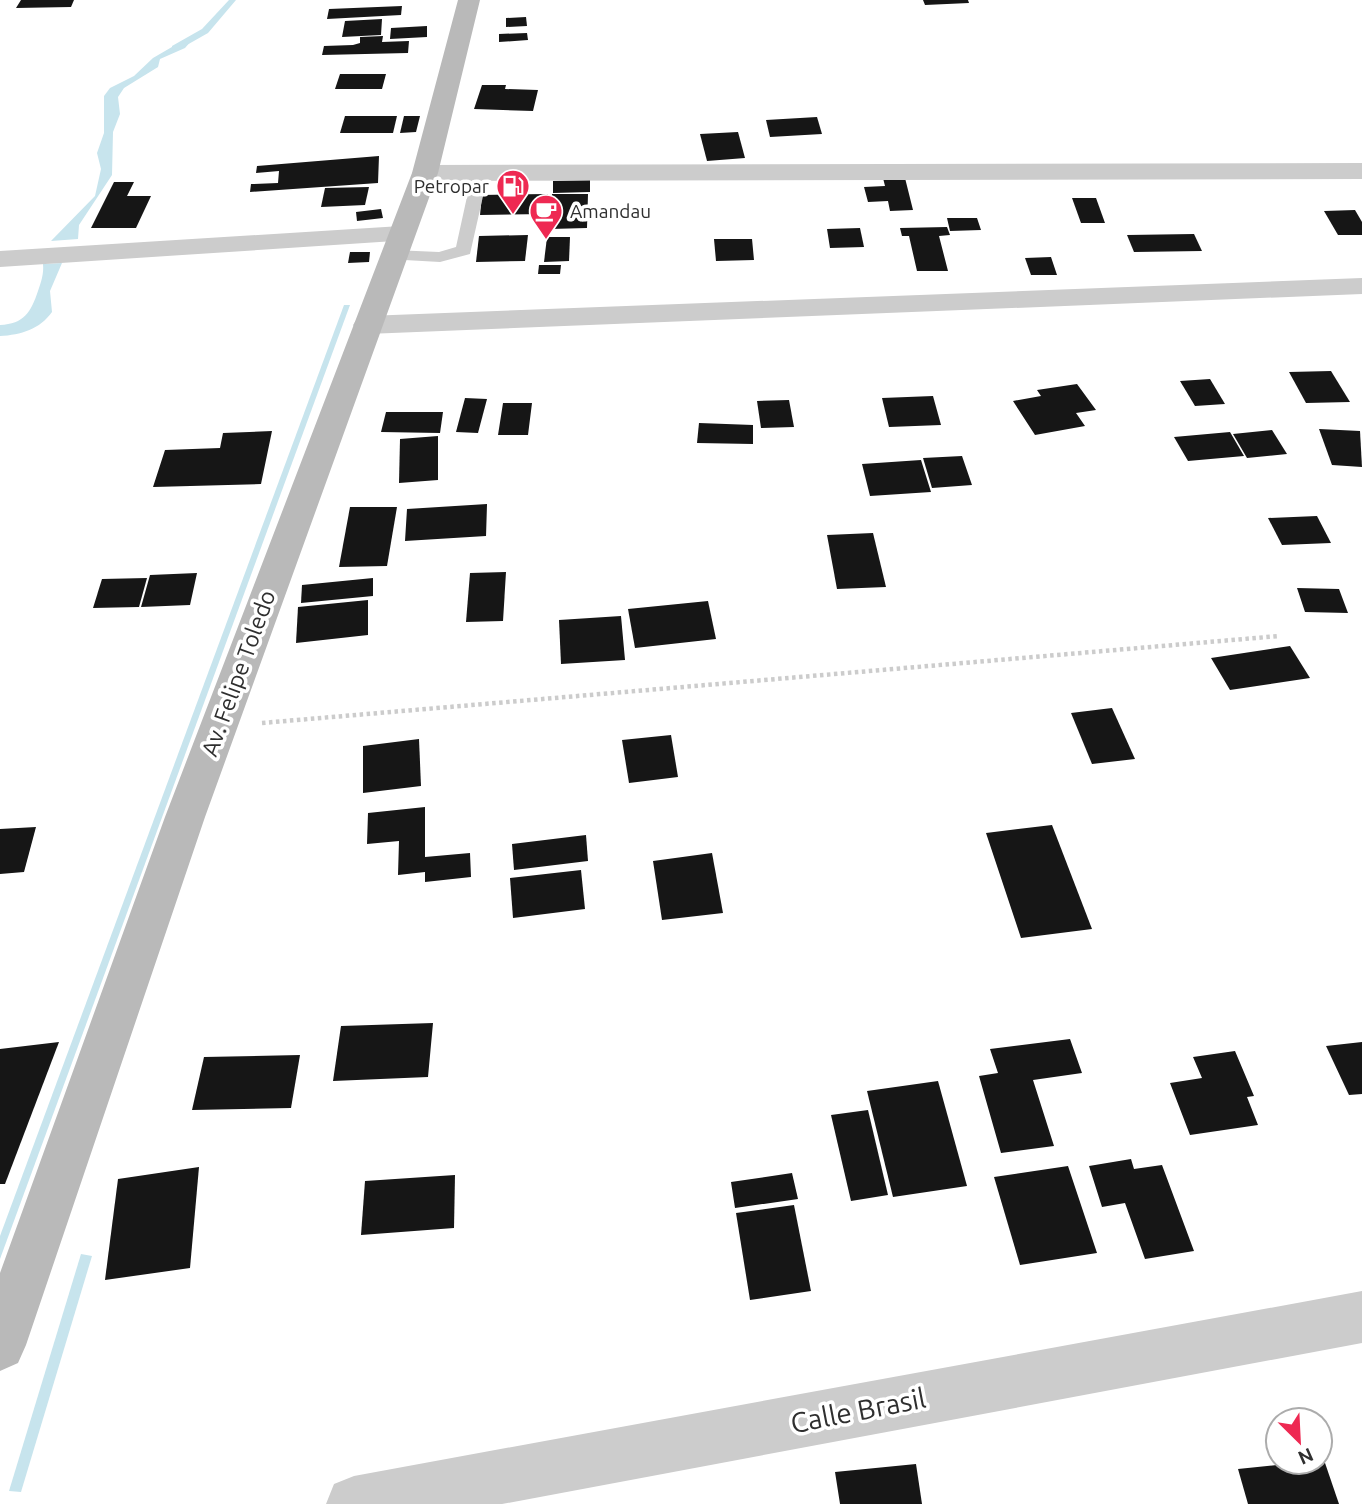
<svg xmlns="http://www.w3.org/2000/svg" width="1362" height="1504" viewBox="0 0 1362 1504" font-family="Ubuntu,sans-serif">
<style>
.water{fill:#c7e4ed}
.lines{fill:none;stroke-linecap:round;stroke-linejoin:round}
.stream{fill:#c7e4ed;fill-rule:evenodd}
.building{fill:#161616}
.path{stroke:#ccc;stroke-width:4.5;stroke-dasharray:3.5 3.5;stroke-linecap:butt}
.service{fill:#ccc;fill-rule:evenodd}
.minor{fill:#ccc;fill-rule:evenodd}
.secondary{fill:#b9b9b9;fill-rule:evenodd}
.labels{text-anchor:middle;dominant-baseline:central;stroke-width:7;stroke-linejoin:round;paint-order:stroke}
.far-poi-label{font-size:19px;fill:#2f2f2f;stroke:#fff;text-anchor:end}
.street-label{font-size:23px;fill:#2f2f2f;stroke:#fff}
.near-street-label{font-size:28px;fill:#2f2f2f;stroke:#fff}
</style>
<rect width="100%" height="100%" fill="#fff"/>
<!-- water -->
<g class="water">
<path d="M184 40 191 41 185 48 160 59 158 67 124 88 118 97 120 114 113 132 112 175 79 225 78 239 51 241 95 196 101 169 97 153 104 133V96L110 88 134 76 153 58Z"/>
<path d="M62 263 50 291 52 312C40 329 21 335 0 336V325C24 324 31 312 38 291 41 282 44 274 43 264Z"/>
<path d="M344 305H350L0 1259V1236Z"/>
<path d="M81 1254 92 1256 21 1492 9 1491Z"/>
</g>
<g class="lines">
<!-- stream -->
<path class="stream" d="M229 0H236L208 33 178 50H172V46L202 29Z"/>
</g>
<!-- building -->
<g class="building">
<path d="M21 0H74L71 7 16 8Z"/>
<path d="M923 0H968L969 3 925 5Z"/>
<path d="M402 6 401 15 327 19 329 9Z"/>
<path d="M526 17 527 26 506 27V18Z"/>
<path d="M382 19 381 35 342 37 345 21Z"/>
<path d="M427 26V37L390 39 391 28Z"/>
<path d="M527 33 528 40 499 42V34Z"/>
<path d="M383 36 382 42 409 41 408 53 322 55 324 46 353 45 360 43V37Z"/>
<path d="M340 74H386L382 89H335Z"/>
<path d="M482 85H506L505 89 538 90 533 111 474 109Z"/>
<path d="M345 116H397L393 133H340Z"/>
<path d="M404 116H420L416 132 400 133Z"/>
<path d="M817 117 822 134 770 137 766 120Z"/>
<path d="M738 132 745 158 707 161 700 134Z"/>
<path d="M379 156 378 183 250 192 251 184 278 183 279 171 256 173 257 166Z"/>
<path d="M883 178H905L913 210 890 211 888 201 868 202 864 187 885 186Z"/>
<path d="M590 180V192L553 193V181Z"/>
<path d="M114 182H134L127 196H151L136 228H91Z"/>
<path d="M369 187 365 205 321 207 325 188Z"/>
<path d="M548 194 547 214 480 215 482 195Z"/>
<path d="M552 194H588L587 228 550 229Z"/>
<path d="M1072 198H1096L1105 223H1081Z"/>
<path d="M381 209 383 218 357 221 356 212Z"/>
<path d="M1355 210 1362 222V235H1338L1324 211Z"/>
<path d="M947 218H977L981 230 950 231Z"/>
<path d="M947 227 950 235 939 236 948 271H917L909 236H902L900 228Z"/>
<path d="M860 228 864 247 830 248 827 229Z"/>
<path d="M1194 234 1202 251 1134 252 1127 235Z"/>
<path d="M528 235 525 261 476 262 479 236Z"/>
<path d="M547 237H570L569 261 544 262Z"/>
<path d="M714 239H752L754 260 716 261Z"/>
<path d="M350 252H370L369 262 348 263Z"/>
<path d="M1051 257 1057 275H1031L1025 258Z"/>
<path d="M539 265H561L560 274H538Z"/>
<path d="M1331 371 1350 402 1306 403 1289 372Z"/>
<path d="M1210 379 1225 404 1195 406 1180 381Z"/>
<path d="M1077 384 1096 410 1076 413 1085 426 1035 435 1013 401 1041 396 1037 390Z"/>
<path d="M933 396 941 425 889 427 882 398Z"/>
<path d="M465 398 487 399 478 433 456 432Z"/>
<path d="M789 400 794 427 761 428 757 401Z"/>
<path d="M503 403H532L528 435H498Z"/>
<path d="M386 412H443L440 433 381 432Z"/>
<path d="M699 423 753 425V444L697 443Z"/>
<path d="M1319 429 1360 431 1362 467 1332 465Z"/>
<path d="M1272 430 1287 454 1247 458 1233 434Z"/>
<path d="M272 431 261 484 153 487 165 450 220 448 223 433Z"/>
<path d="M1230 432 1244 456 1188 461 1174 437Z"/>
<path d="M438 436V480L399 483 400 439Z"/>
<path d="M962 456 972 485 932 488 923 458Z"/>
<path d="M921 460 931 492 870 496 862 464Z"/>
<path d="M487 504 486 536 405 541 407 509Z"/>
<path d="M350 507H397L387 566 339 567Z"/>
<path d="M1317 516 1331 543 1282 545 1268 518Z"/>
<path d="M873 533 886 587 837 589 827 535Z"/>
<path d="M506 572 503 621 466 622 470 573Z"/>
<path d="M197 573 190 605 141 607 150 575Z"/>
<path d="M147 578 139 607 93 608 102 579Z"/>
<path d="M373 578V596L301 603 302 585Z"/>
<path d="M1297 588 1339 589 1348 613 1305 612Z"/>
<path d="M368 600V635L296 643 298 607Z"/>
<path d="M708 601 716 639 635 648 628 609Z"/>
<path d="M621 616 625 660 561 664 559 620Z"/>
<path d="M1290 646 1310 678 1230 690 1211 658Z"/>
<path d="M1112 708 1135 759 1092 764 1071 713Z"/>
<path d="M671 735 678 777 629 783 622 740Z"/>
<path d="M419 739 421 786 363 793V746Z"/>
<path d="M425 807V857L470 853 471 877 425 882V872L398 875 399 841 367 844 368 813Z"/>
<path d="M1052 825 1092 929 1021 938 986 833Z"/>
<path d="M36 827 24 872 0 874V829Z"/>
<path d="M586 835 588 861 514 870 512 844Z"/>
<path d="M712 853 723 913 662 920 653 861Z"/>
<path d="M581 870 585 909 513 918 510 878Z"/>
<path d="M433 1023 428 1077 333 1081 341 1026Z"/>
<path d="M1070 1039 1082 1073 1033 1080 1054 1146 1001 1153 979 1076 998 1073 990 1049Z"/>
<path d="M59 1042 5 1184H0V1049Z"/>
<path d="M1362 1042V1094L1349 1095 1326 1046Z"/>
<path d="M1235 1051 1254 1096 1247 1097 1258 1125 1190 1135 1170 1083 1202 1078 1193 1057Z"/>
<path d="M300 1055 291 1108 192 1110 204 1057Z"/>
<path d="M938 1081 967 1186 893 1197 867 1091Z"/>
<path d="M868 1110 888 1195 851 1201 831 1115Z"/>
<path d="M1131 1159 1134 1169 1162 1165 1194 1251 1145 1259 1125 1203 1102 1207 1089 1166Z"/>
<path d="M1068 1166 1097 1253 1020 1265 994 1177Z"/>
<path d="M199 1167 190 1268 105 1280 118 1179Z"/>
<path d="M792 1173 798 1199 735 1208 731 1182Z"/>
<path d="M455 1175 454 1228 361 1235 365 1181Z"/>
<path d="M794 1205 811 1291 750 1300 736 1213Z"/>
<path d="M1324 1460 1339 1504H1248L1238 1469Z"/>
<path d="M916 1464 922 1504H840L835 1472Z"/>
</g>
<g class="lines">
<!-- path -->
<path class="path" d="M262 723 1279 636"/>
<!-- service -->
<path class="service" d="M480 169 488 174 470 254 440 262 387 259 384 255 387 251 393 250 439 252 456 247 472 174Z"/>
<!-- minor -->
<g class="minor">
<path d="M1362 163V179L425 181 416 178 412 173 416 168 425 165Z"/>
<path d="M401 226 410 228 414 234 410 240 0 267V251Z"/>
<path d="M1362 278V294L367 334 357 331 353 325 357 319 367 316Z"/>
<path d="M1362 1291V1343L502 1504H326L334 1484 354 1476Z"/>
</g>
<!-- secondary -->
<path class="secondary" d="M458 0H480L438 173 205 817 26 1345 18 1363 0 1371V1273L165 817 412 173Z"/>
</g>
<!-- icons -->
<defs>
<symbol id="fuel-pin" viewBox="-11 -11 22 30"><path d="M0 17L-7.5 6A9.5 9.5 0 1 1 7.5 6Z" fill="#ee2952" stroke="#fff"/><path d="M-5.5-6h7V0h2V4h1.3V-2.5L3-4.5l.8-.8L6-3V5H2.5V1h-1V6h-7ZM-4.2-4.7v3.2H.2V-4.7Z" fill="#fff"/></symbol>
<symbol id="cafe-pin" viewBox="-11 -11 22 30"><path d="M0 17L-7.5 6A9.5 9.5 0 1 1 7.5 6Z" fill="#ee2952" stroke="#fff"/><path d="M-5.5-4.5H6V0H3Q3 3.5 0 3.5H-2.5Q-5.5 3.5-5.5 0ZM3-3.2v2h1.7v-2ZM-6 4.5H4V6H-6Z" fill="#fff"/></symbol>
</defs>
<g fill-rule="evenodd">
<use href="#fuel-pin" x="494" y="167" width="38" height="52"/>
<use href="#cafe-pin" x="527" y="192" width="38" height="52"/>
</g>
<g class="labels">
<!-- far-poi labels -->
<g class="far-poi-label">
<text x="489" y="186">Petropar</text>
<text x="570" y="211" text-anchor="start">Amandau</text>
</g>
<!-- street labels -->
<g class="street-label">
<text transform="translate(238 673) rotate(-70)">Av. Felipe Toledo</text>
</g>
<!-- near-street labels -->
<g class="near-street-label">
<text transform="translate(858 1410) rotate(-11)">Calle Brasil</text>
</g>
</g>
<!-- north arrow -->
<g transform="translate(1299 1441) rotate(156)"><circle r="33" fill="#ffffff" stroke="#acacac" stroke-width="2"/>
<path d="M0-5L12 26L0 18L-12 26Z" fill="#ee2952"/>
<text y="-10" font-size="19" font-weight="bold" text-anchor="middle" fill="#2f2f2f">N</text>
</g>
</svg>
